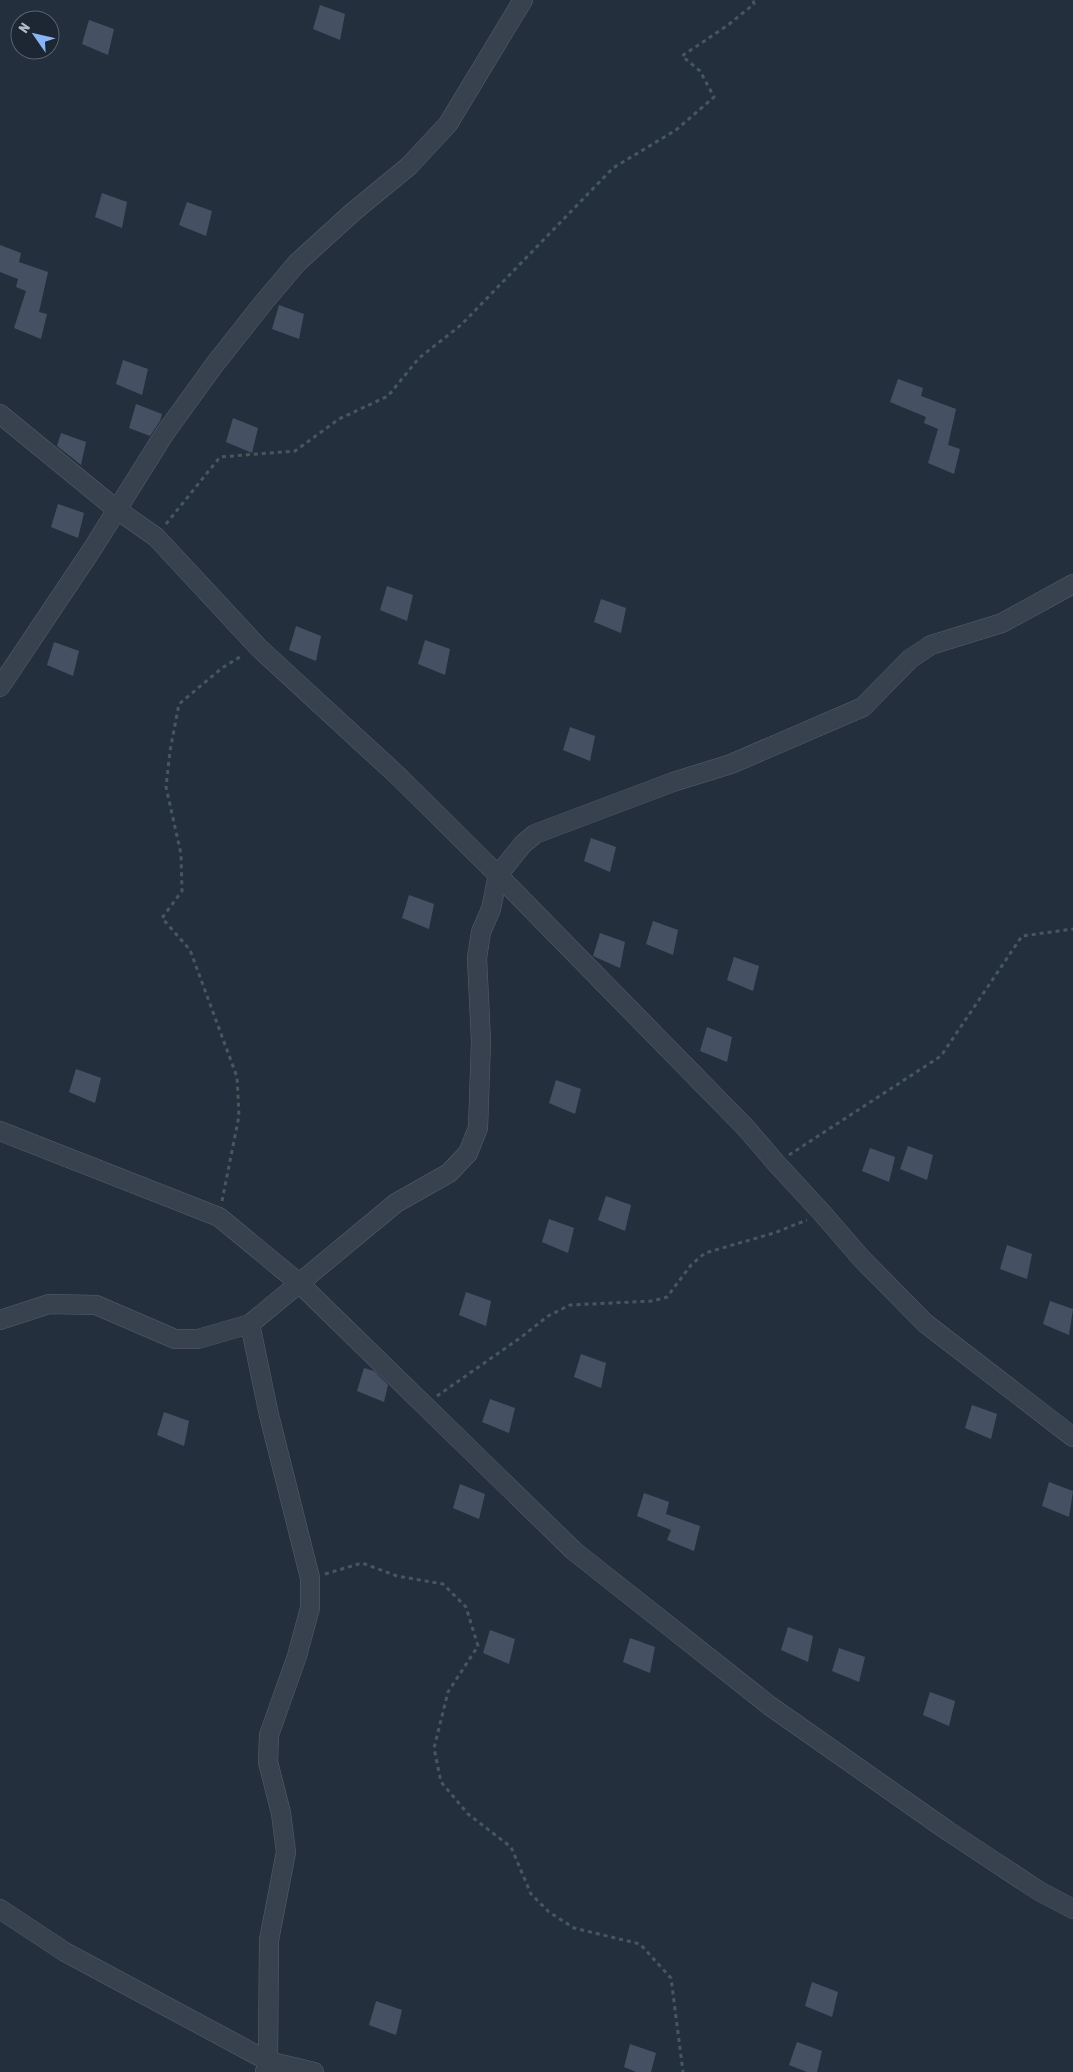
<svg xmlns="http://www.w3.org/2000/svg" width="1073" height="2072" viewBox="0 0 1073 2072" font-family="'Asap Condensed',sans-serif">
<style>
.building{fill:#455162}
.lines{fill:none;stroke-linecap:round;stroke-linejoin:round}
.minor-casing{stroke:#565f6c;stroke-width:20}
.path{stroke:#44595c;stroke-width:3;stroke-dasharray:4 4;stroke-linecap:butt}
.minor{stroke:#38414e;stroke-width:19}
</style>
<rect width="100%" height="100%" fill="#242f3e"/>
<!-- building -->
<g class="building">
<path d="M320 5 345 14 340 40 313 29Z"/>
<path d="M89 20 114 29 108 55 82 44Z"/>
<path d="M102 193 127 202 122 228 95 217Z"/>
<path d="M187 202 212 211 206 236 179 225Z"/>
<path d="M0 245 21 253 19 262 48 272 39 312 47 314 41 339 14 328 26 291 16 287 18 279 0 272Z"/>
<path d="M279 305 304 314 299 339 272 329Z"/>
<path d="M123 360 148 369 142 395 116 384Z"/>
<path d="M898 379 923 388 921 396 956 409 948 445 960 449 954 474 928 463 938 429 924 423 926 417 890 402Z"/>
<path d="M136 404 162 414 160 421 150 436 129 428Z"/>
<path d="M233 418 258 428 252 453 226 442Z"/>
<path d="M61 433 86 442 81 465 57 446Z"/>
<path d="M58 504 84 513 78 538 51 527Z"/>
<path d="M387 586 413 595 407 621 380 610Z"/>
<path d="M601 599 626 608 621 633 594 622Z"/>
<path d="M296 626 321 636 316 661 289 650Z"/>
<path d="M425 640 450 649 445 675 418 664Z"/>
<path d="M54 642 79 651 73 676 47 665Z"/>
<path d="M570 727 595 736 590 761 563 750Z"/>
<path d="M591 838 616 847 610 872 584 861Z"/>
<path d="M409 895 434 904 429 929 402 918Z"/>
<path d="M653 921 678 930 673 955 646 944Z"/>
<path d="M600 933 625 942 620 968 593 956Z"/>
<path d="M734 957 759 966 753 991 727 980Z"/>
<path d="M707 1027 732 1037 727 1062 700 1051Z"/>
<path d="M76 1069 101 1078 95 1103 69 1092Z"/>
<path d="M556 1080 581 1089 575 1114 549 1103Z"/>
<path d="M908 1146 933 1155 927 1180 900 1169Z"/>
<path d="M870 1148 895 1157 889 1182 862 1171Z"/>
<path d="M606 1196 631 1205 625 1231 598 1220Z"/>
<path d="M549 1219 574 1228 568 1253 542 1242Z"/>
<path d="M1007 1245 1032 1254 1027 1279 1000 1269Z"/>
<path d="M466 1292 491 1301 486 1326 459 1315Z"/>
<path d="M1050 1301 1073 1309 1069 1335 1043 1324Z"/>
<path d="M581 1354 606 1363 601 1388 574 1377Z"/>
<path d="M364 1368 374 1371 388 1385 384 1402 357 1391Z"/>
<path d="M490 1399 515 1408 509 1433 482 1422Z"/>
<path d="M972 1405 997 1414 991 1439 965 1428Z"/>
<path d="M164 1412 189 1421 184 1446 157 1435Z"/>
<path d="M1049 1482 1073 1491 1069 1517 1042 1506Z"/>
<path d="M460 1484 485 1494 479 1519 453 1508Z"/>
<path d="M644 1493 669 1502 666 1514 700 1526 694 1551 667 1540 671 1530 637 1516Z"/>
<path d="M788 1627 813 1636 808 1662 781 1650Z"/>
<path d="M490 1630 515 1639 509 1664 483 1653Z"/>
<path d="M630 1638 655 1647 650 1673 623 1662Z"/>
<path d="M839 1648 865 1657 859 1682 832 1671Z"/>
<path d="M930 1692 955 1701 949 1726 923 1715Z"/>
<path d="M812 1982 838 1992 832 2017 805 2006Z"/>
<path d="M376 2001 402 2010 396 2035 369 2025Z"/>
<path d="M797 2042 822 2051 817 2072H807L789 2065Z"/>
<path d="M630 2044 656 2053 651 2072H636L624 2067Z"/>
</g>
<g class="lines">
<defs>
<g id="minor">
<path d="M0 414 116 509 156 537 259 648 397 775 498 875 746 1128 776 1163 823 1214 861 1258 925 1323 1073 1437"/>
<path d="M0 687 91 551 165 433 215 364 264 302 297 263 353 212 409 166 448 124 523 0"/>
<path d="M0 1131 219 1217 299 1283 574 1551 770 1706 948 1831 1039 1891 1073 1909"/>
<path d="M0 1320 49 1304 96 1305 175 1339H198L250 1324 269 1415 310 1578V1608L297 1656 269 1735 268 1762 281 1813 286 1852 269 1940 268 2061 265 2072"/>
<path d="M250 1324 396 1203 449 1173 468 1153 478 1128 481 1041 477 958 481 932 491 909 498 875 523 844 535 834 673 782 731 764 863 707 910 659 931 645 1002 623 1073 584"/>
<path d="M0 1909 65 1952 268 2061 314 2072"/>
</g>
</defs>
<!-- minor casing -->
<use href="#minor" class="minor-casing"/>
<!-- path -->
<g class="path">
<path d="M166 524 220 457 295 451 339 419 388 396 419 358 461 325 613 168 676 130 714 97 700 71 682 56 728 25 754 4 753 0"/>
<path d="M789 1155 941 1056 1022 936 1073 929"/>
<path d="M222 1201 239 1116 237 1077 190 950 162 918 182 891 181 854 166 787 170 751 179 704 222 668 243 655"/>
<path d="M437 1396 520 1338 548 1316 570 1305 653 1301 667 1297 691 1265 705 1253 774 1233 807 1220"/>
<path d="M325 1574 362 1563 397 1576 443 1584 466 1607 478 1646 448 1692 434 1748 441 1782 468 1814 511 1847 531 1894 549 1912 574 1928 640 1944 671 1978 683 2072"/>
</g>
<!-- minor -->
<use href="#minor" class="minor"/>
</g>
<!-- north arrow -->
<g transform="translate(35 35) rotate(304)"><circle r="24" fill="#1d2633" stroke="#59626f"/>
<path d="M0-4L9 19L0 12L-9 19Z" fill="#8ab4f8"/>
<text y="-8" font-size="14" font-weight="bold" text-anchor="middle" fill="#b4bcc9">N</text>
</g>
</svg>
